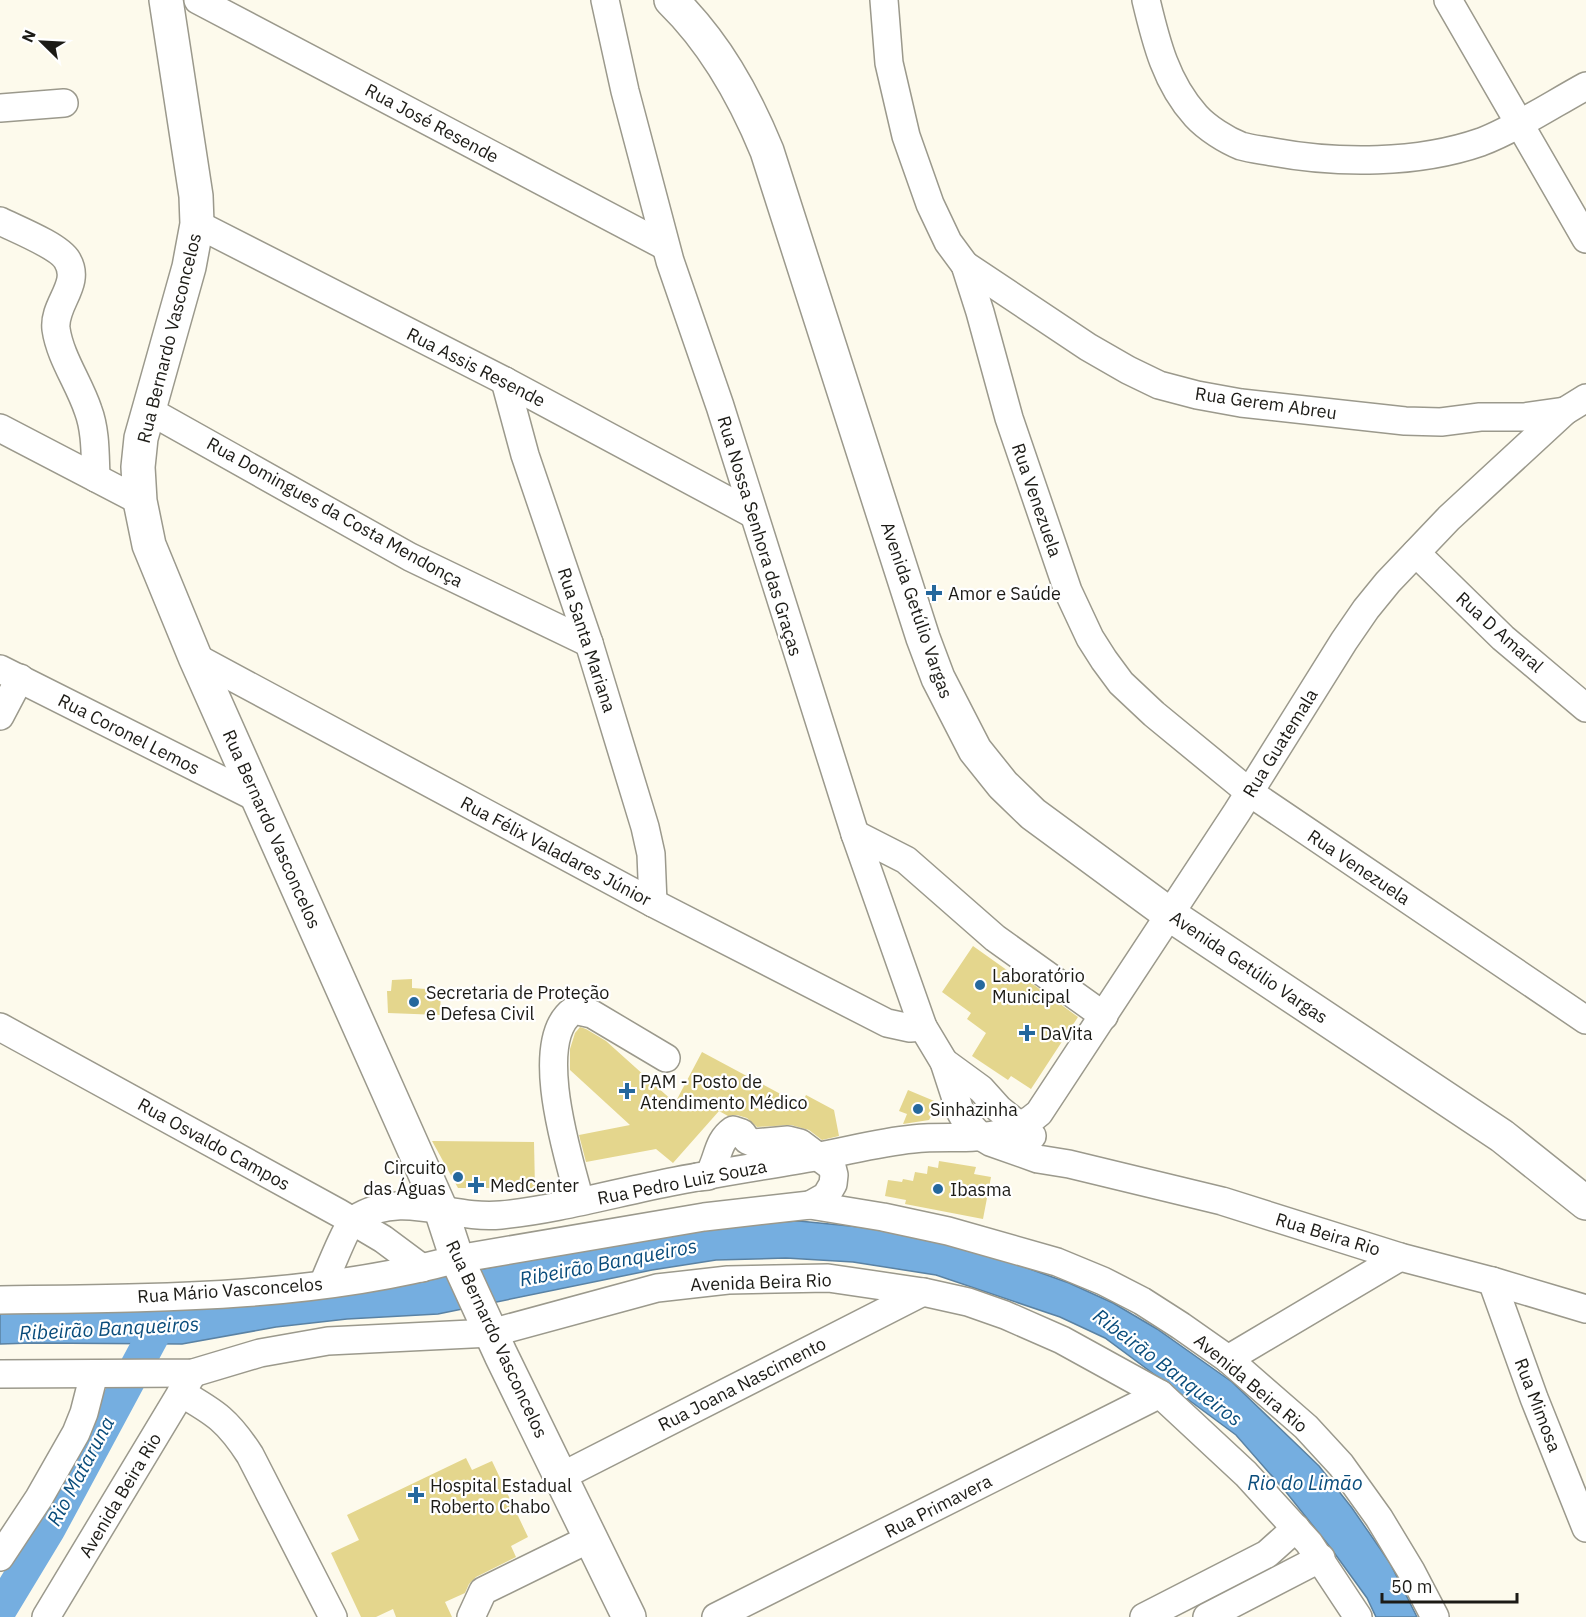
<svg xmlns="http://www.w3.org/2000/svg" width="1586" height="1617" viewBox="0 0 1586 1617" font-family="'IBM Plex Sans',sans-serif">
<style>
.water{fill:#75aee0;stroke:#5a82a3;stroke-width:1.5}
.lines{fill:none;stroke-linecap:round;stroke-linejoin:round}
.river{stroke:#75aee0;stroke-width:33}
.building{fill:#e4d68d}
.minor-casing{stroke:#9b998c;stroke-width:30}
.major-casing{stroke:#9b998c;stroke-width:36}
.minor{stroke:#fff;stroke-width:27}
.major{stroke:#fff;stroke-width:33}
.poi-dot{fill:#25689d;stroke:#fff;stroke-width:2}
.labels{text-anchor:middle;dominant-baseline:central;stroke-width:4.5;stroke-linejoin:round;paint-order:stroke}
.street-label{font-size:18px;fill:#1c1b16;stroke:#fff}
.poi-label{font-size:18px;fill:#1c1b16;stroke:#fff;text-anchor:start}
.water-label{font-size:20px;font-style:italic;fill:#094c7b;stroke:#fff}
</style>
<rect width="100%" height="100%" fill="#fdfaec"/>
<!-- water -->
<path class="water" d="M799 1221 860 1227 923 1237 999 1258 1069 1283 1113 1303 1157 1329 1232 1382 1319 1466 1352 1508 1390 1563 1417 1617H1376L1367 1598 1330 1547 1286 1492 1236 1435 1105 1338 1060 1317 936 1275 853 1262 786 1258 716 1260 652 1270 438 1314 347 1319 276 1327 182 1344 32 1343 0 1344V1313L140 1311 223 1305 323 1294 431 1279 633 1240 756 1223Z"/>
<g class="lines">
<!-- river -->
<path class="river" d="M0 1610 49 1529 156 1330"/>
</g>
<!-- building -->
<g class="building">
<path d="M973 946 1021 980 1023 977 1078 1017 1031 1089 1011 1076 1008 1080 972 1056 986 1033 967 1019 971 1013 942 992Z"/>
<path d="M412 979V988L441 990 440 1015 388 1013 387 991H391L392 980Z"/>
<path d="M580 1027 586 1029 606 1041 675 1103 702 1052 801 1105 806 1095 834 1110 839 1136 822 1140 809 1130 791 1125 757 1127 747 1118 737 1115 728 1116 719 1111 673 1163 656 1149 586 1162 579 1135 630 1125 570 1070V1049L575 1033Z"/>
<path d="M908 1090 939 1103 929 1120 903 1124 907 1114 899 1111Z"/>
<path d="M432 1141 534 1142 535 1188H458Z"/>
<path d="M939 1161 976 1167 974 1174 991 1177 983 1219 905 1204 906 1200 885 1196 888 1180 902 1182 903 1179 913 1181 915 1172 927 1174 928 1166 938 1168Z"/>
<path d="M466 1458 472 1470 492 1461 528 1537 511 1546 516 1557 476 1577 469 1584 465 1593 445 1602 452 1617H396L393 1609 376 1617H361L331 1553 359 1540 347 1515Z"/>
</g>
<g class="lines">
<defs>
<g id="minor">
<path d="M198 0 665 246"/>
<path d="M605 0 625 91 670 261 720 406 855 834 923 1027 944 1062 960 1111 965 1120 980 1136 990 1142 1038 1159 1069 1164 1222 1201 1400 1257 1492 1281 1586 1309"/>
<path d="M884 0 889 63 906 136 930 204 948 242 965 265 980 312 1009 418 1068 591 1090 638 1104 660 1121 683 1154 714 1249 792 1586 1020"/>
<path d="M1146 0C1156 42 1166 83 1196 116 1207 128 1226 140 1241 146 1251 149 1263 150 1273 152 1338 164 1418 164 1481 142 1515 129 1553 104 1586 86"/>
<path d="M1448 0 1586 239"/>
<path d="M0 108 64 103"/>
<path d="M0 221C16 229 59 246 67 260 82 284 53 304 56 329 60 357 79 383 88 410 96 431 95 456 96 478"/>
<path d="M197 224 505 381 753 514"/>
<path d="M965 265 1088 347 1128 370 1159 385 1197 395 1241 403 1405 421 1441 422 1480 417H1524L1565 411"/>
<path d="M505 381 525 455 589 643 645 827 651 854 653 903"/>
<path d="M148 410 410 557 589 643"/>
<path d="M0 428 140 501"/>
<path d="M1416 553 1503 638 1586 708"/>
<path d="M195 657 653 903 887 1023 910 1028 923 1027"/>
<path d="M0 669 259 799"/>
<path d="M0 716 20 678"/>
<path d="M855 834 906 860 995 938 1104 1016"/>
<path d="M0 1027 339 1213 383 1239 422 1268"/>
<path d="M944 1062 981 1089 999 1109 1032 1136"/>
<path d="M698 1177 708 1176C719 1159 716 1142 733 1130L742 1133 747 1140 754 1143 788 1140 800 1143 832 1167 834 1175 833 1184 826 1196 810 1205"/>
<path d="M580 1201C569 1159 530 1039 574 1010L592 1014 666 1058"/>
<path d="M1492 1281 1534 1398 1586 1528"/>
<path d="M323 1284C328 1273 347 1224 355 1219 403 1189 450 1220 501 1215 560 1209 618 1192 676 1181 722 1172 769 1165 815 1157 848 1151 880 1142 913 1139 960 1134 1000 1147 1039 1113L1237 812 1344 641 1366 609 1388 582 1449 518 1565 411 1586 398"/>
<path d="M0 1300C150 1298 311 1299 457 1259L704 1217 810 1205 883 1217 948 1231 1057 1262 1103 1281 1142 1301 1181 1326 1228 1359 1306 1427 1341 1465 1379 1518 1411 1571 1435 1617"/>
<path d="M1228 1359 1400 1257"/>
<path d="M0 1374 193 1373 260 1353 328 1341 491 1333 657 1288 728 1280 828 1278 923 1292 968 1302 1005 1315 1062 1340 1160 1394 1246 1474 1309 1543 1358 1617"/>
<path d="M181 1393C216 1413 228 1421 250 1455L333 1617"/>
<path d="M562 1476 923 1292"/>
<path d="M0 1557 39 1498 76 1433 84 1413 94 1374"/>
<path d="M46 1617 193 1373"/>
<path d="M471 1617 483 1591 591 1538"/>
<path d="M716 1617 1160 1394"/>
<path d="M1144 1617 1267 1554 1296 1528"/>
<path d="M1207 1617 1321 1558"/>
</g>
<g id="major">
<path d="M166 0 196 196 197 224 189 267 141 438 138 467 140 501 149 545 195 657 441 1210 457 1259 501 1355 629 1617"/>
<path d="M671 0C715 43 744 95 767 151L923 638 938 678 975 750 1003 785 1033 814 1169 914 1502 1136 1586 1203"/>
</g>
</defs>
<!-- minor casing -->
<use href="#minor" class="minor-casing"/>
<!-- major casing -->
<use href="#major" class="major-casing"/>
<!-- minor -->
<use href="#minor" class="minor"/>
<!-- major -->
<use href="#major" class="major"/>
</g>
<!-- markers -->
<g class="poi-dot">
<path d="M931 584h6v6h6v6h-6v6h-6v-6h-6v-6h6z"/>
<circle cx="980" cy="985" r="6"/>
<circle cx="414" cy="1002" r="6"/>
<path d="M1024 1024h6v6h6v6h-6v6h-6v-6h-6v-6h6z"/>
<path d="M624 1082h6v6h6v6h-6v6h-6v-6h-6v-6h6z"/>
<circle cx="918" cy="1109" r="6"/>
<circle cx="458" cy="1177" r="6"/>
<path d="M473 1176h6v6h6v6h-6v6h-6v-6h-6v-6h6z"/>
<circle cx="938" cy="1189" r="6"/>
<path d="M413 1486h6v6h6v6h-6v6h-6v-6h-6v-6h6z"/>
</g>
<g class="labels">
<!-- street labels -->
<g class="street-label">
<text transform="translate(432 123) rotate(28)">Rua José Resende</text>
<text transform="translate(169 338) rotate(-76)">Rua Bernardo Vasconcelos</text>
<text transform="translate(476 367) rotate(27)">Rua Assis Resende</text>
<text transform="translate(1266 403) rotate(8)">Rua Gerem Abreu</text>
<text transform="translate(1037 500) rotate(71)">Rua Venezuela</text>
<text transform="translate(335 512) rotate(29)">Rua Domingues da Costa Mendonça</text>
<text transform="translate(760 536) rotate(73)">Rua Nossa Senhora das Graças</text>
<text transform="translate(917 610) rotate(71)">Avenida Getúlio Vargas</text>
<text transform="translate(1500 632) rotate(42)">Rua D Amaral</text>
<text transform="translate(587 640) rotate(72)">Rua Santa Mariana</text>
<text transform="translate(129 734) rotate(27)">Rua Coronel Lemos</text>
<text transform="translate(1280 743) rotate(-58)">Rua Guatemala</text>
<text transform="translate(272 829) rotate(66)">Rua Bernardo Vasconcelos</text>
<text transform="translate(556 851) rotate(28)">Rua Félix Valadares Júnior</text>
<text transform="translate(1359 867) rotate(34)">Rua Venezuela</text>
<text transform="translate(1249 967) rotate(34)">Avenida Getúlio Vargas</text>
<text transform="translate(214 1144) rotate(29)">Rua Osvaldo Campos</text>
<text transform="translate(682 1182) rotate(-11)">Rua Pedro Luiz Souza</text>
<text transform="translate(1328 1234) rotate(17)">Rua Beira Rio</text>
<text transform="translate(761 1282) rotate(-2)">Avenida Beira Rio</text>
<text transform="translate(230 1290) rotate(-4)">Rua Mário Vasconcelos</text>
<text transform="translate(497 1339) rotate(65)">Rua Bernardo Vasconcelos</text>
<text transform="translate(1251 1383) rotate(40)">Avenida Beira Rio</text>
<text transform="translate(742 1384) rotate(-27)">Rua Joana Nascimento</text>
<text transform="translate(1538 1405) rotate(69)">Rua Mimosa</text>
<text transform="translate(120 1495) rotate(-59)">Avenida Beira Rio</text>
<text transform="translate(938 1506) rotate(-27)">Rua Primavera</text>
</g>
<!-- poi labels -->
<g class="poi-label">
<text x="948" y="593">Amor e Saúde</text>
<text x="992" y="975">Laboratório<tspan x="992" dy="21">Municipal</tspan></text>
<text x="426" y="992">Secretaria de Proteção<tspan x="426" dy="21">e Defesa Civil</tspan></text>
<text x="1040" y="1033">DaVita</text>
<text x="640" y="1081">PAM - Posto de<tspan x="640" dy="21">Atendimento Médico</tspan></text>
<text x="930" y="1109">Sinhazinha</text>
<text x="446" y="1167" text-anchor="end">Circuito<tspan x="446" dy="21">das Águas</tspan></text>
<text x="490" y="1185">MedCenter</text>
<text x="950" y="1189">Ibasma</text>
<text x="430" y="1485">Hospital Estadual<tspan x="430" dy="21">Roberto Chabo</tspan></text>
</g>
<!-- water labels -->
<g class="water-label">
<text transform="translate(608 1262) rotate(-11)">Ribeirão Banqueiros</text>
<text transform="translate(109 1328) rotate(-3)">Ribeirão Banqueiros</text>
<text transform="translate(1168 1367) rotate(37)">Ribeirão Banqueiros</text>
<text transform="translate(80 1471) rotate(-62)">Rio Mataruna</text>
<text x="1305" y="1482">Rio do Limão</text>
</g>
</g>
<!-- north arrow -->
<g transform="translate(42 42) rotate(294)" stroke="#ffffff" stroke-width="4.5" paint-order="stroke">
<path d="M0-4.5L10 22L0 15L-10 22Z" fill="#1c1b16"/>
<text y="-9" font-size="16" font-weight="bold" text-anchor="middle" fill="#1c1b16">N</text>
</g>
<!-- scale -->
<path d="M1382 1593v9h135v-9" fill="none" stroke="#1c1b16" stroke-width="3"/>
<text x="1391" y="1593" font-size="18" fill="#1c1b16" stroke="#ffffff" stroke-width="4.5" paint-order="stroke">50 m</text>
</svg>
